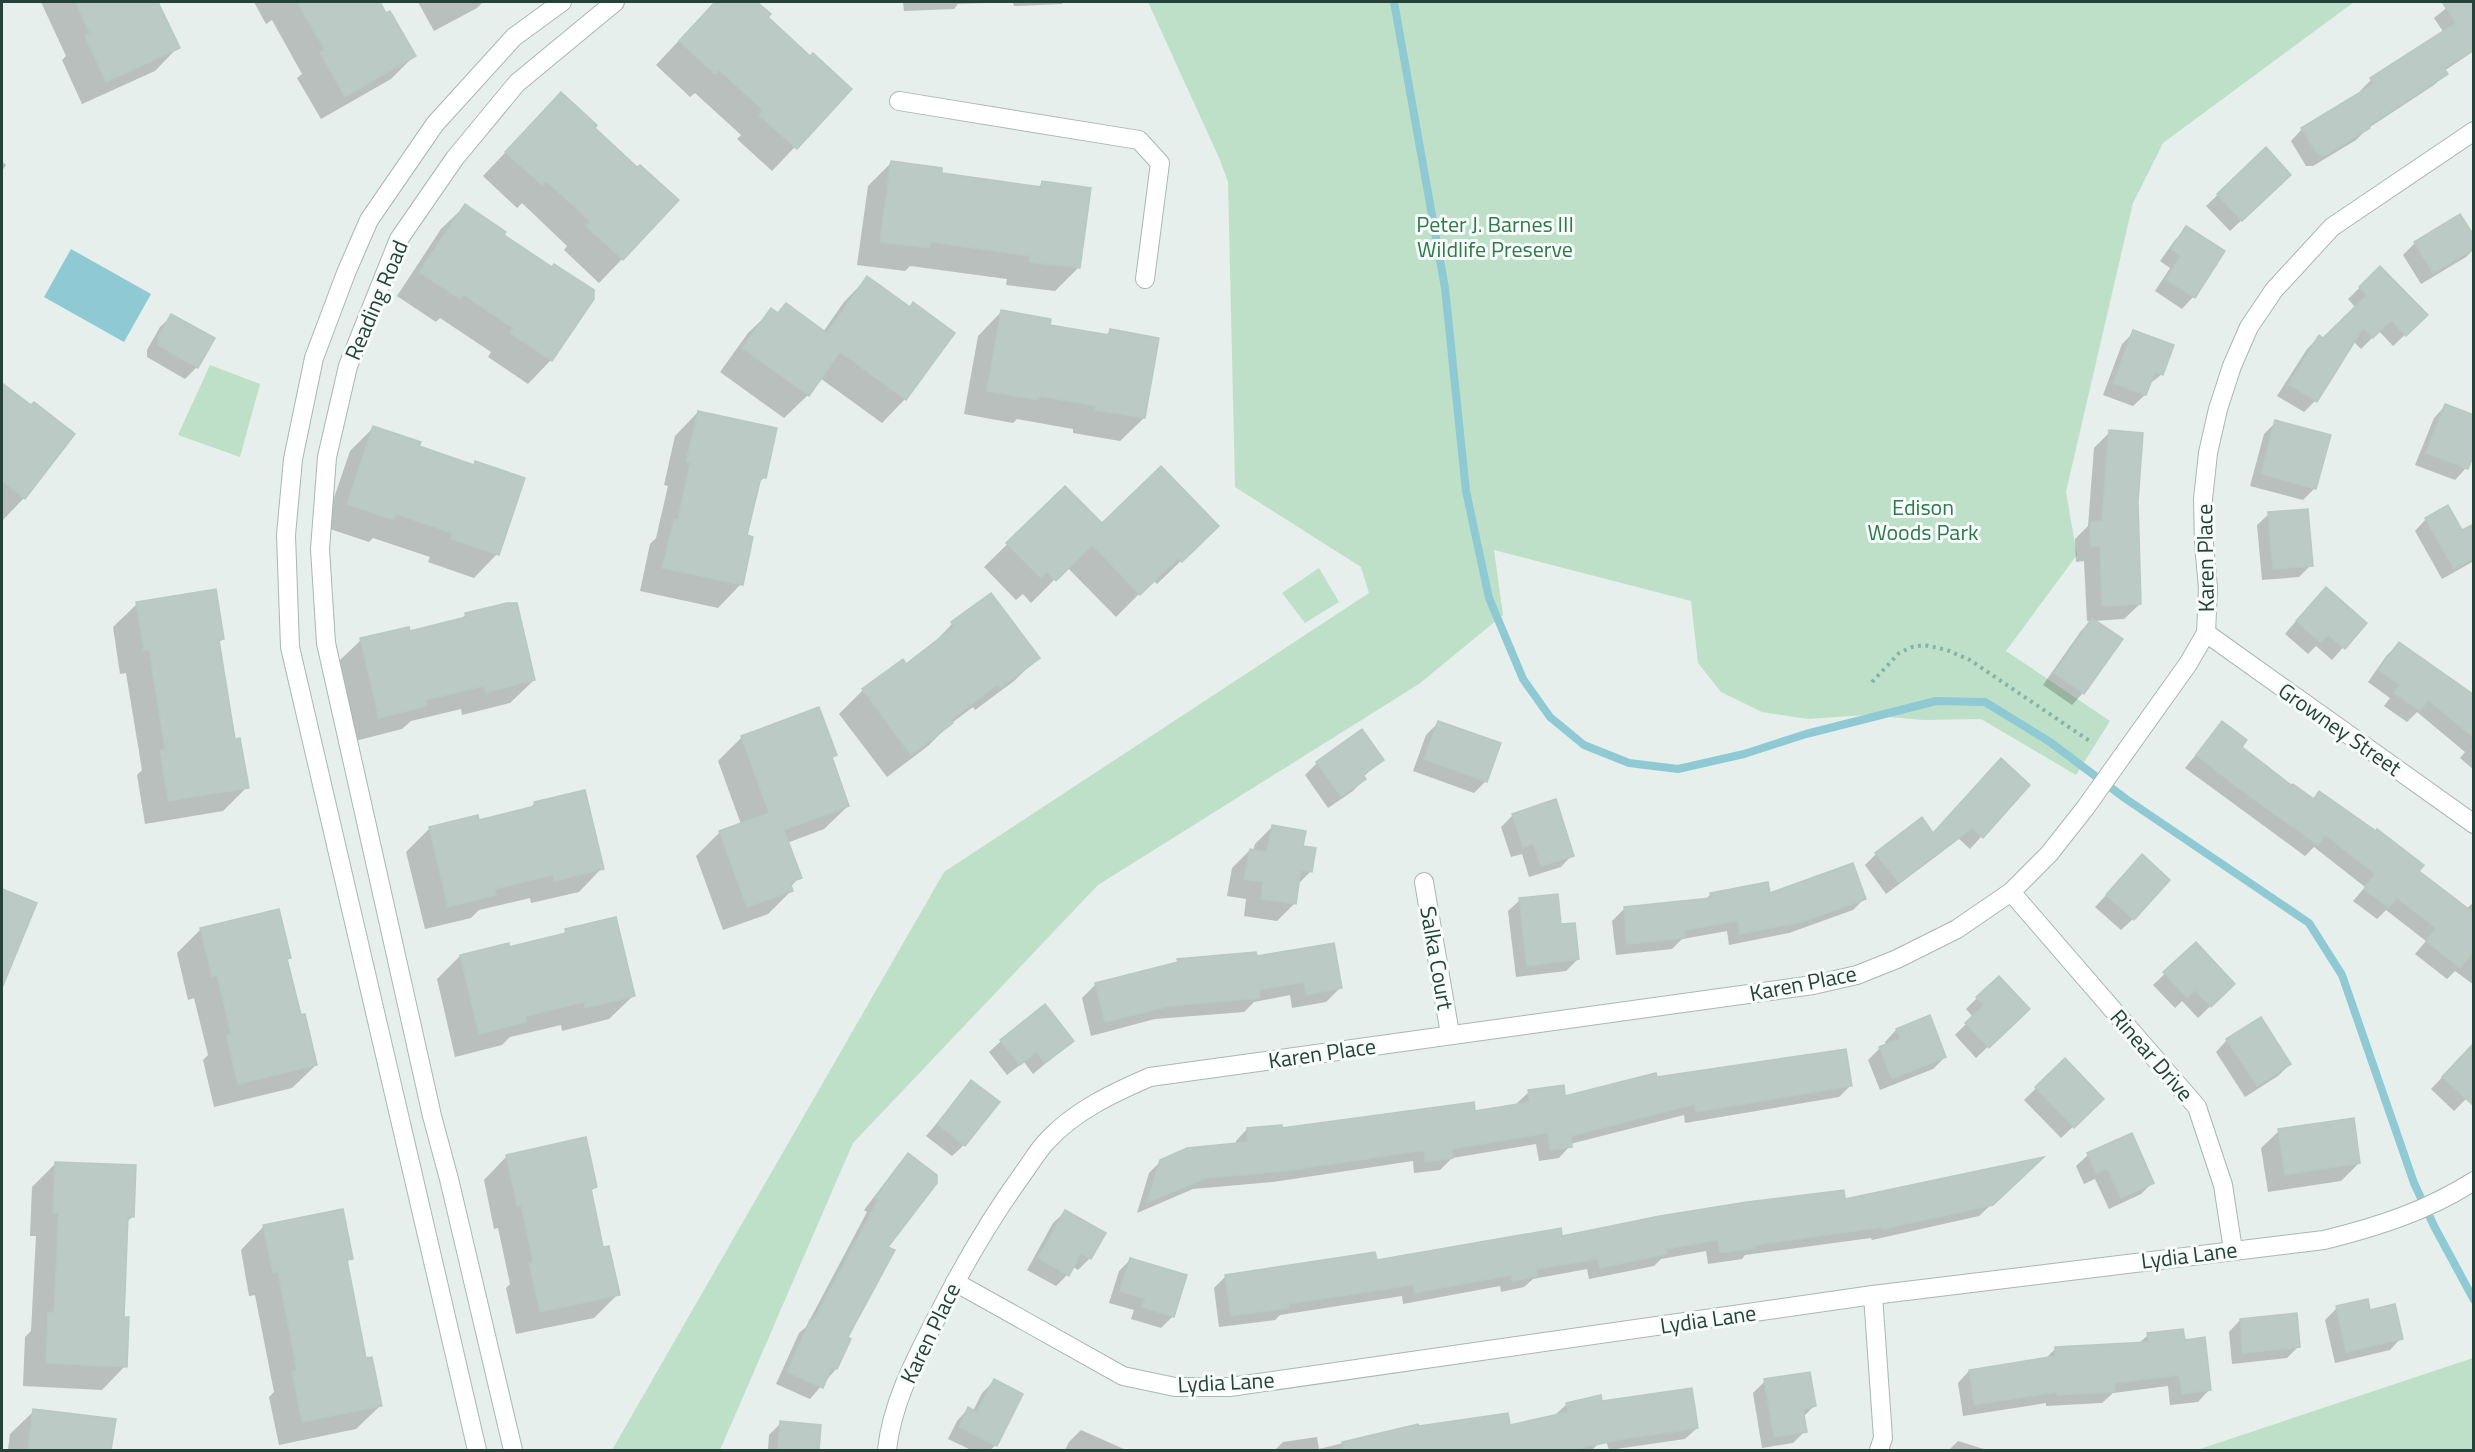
<svg xmlns="http://www.w3.org/2000/svg" width="2475" height="1452" viewBox="0 0 2475 1452" font-family="'Titillium Web',sans-serif">
<style>
.green{fill:#bfe0c8}
.water{fill:#8ec9d4}
.shadow{fill:#0003}
.lines{fill:none;stroke-linecap:round;stroke-linejoin:round}
.stream{stroke:#8ec9d4;stroke-width:8}
.building{fill:#bbcac4;stroke:#b8c9c2;stroke-width:1.5}
.minor-casing{stroke:#a8b8b2;stroke-width:20}
.path{stroke:#86b3a5;stroke-width:4;stroke-dasharray:3 4.5;stroke-linecap:butt}
.minor{stroke:#fff;stroke-width:18}
.labels{text-anchor:middle;dominant-baseline:central;stroke-width:6;stroke-linejoin:round;paint-order:stroke}
.park-label{font-size:22px;fill:#2d7a4b;stroke:#f7fbf9}
.street-label{font-size:22px;fill:#24423a;stroke:#f7fbf9}
</style>
<rect width="100%" height="100%" fill="#e6efeb"/>
<!-- green -->
<g class="green">
<path d="M1148 2H2354L2163 143 2133 203 2066 492 2077 555 2006 651 2110 721 2076 775 1981 719 1924 720 1865 715 1808 719 1762 712 1721 692 1698 663 1691 601 1494 550 1503 615 1419 684 1098 885 853 1143 720 1450H612L944 872 1369 593 1361 567 1235 487 1228 182 1220 160Z"/>
<path d="M210 365 260 384 240 457 178 435Z"/>
<path d="M1319 568 1339 602 1305 623 1282 593Z"/>
<path d="M2473 1358V1450H2197Z"/>
</g>
<!-- water -->
<path class="water" d="M71 249 151 294 124 342 44 297Z"/>
<!-- shadow -->
<g class="shadow">
<path d="M41 2H151L178 47 155 71 82 104 62 60 66 56Z"/>
<path d="M254 2H378L414 56 391 79 321 119 297 78 302 74 272 20 266 24Z"/>
<path d="M418 2H483L477 8 434 31Z"/>
<path d="M715 2H755L769 14 766 17 810 58 850 89 772 171 737 139 741 135 695 93 690 97 656 65Z"/>
<path d="M903 2H1064L1062 4 1014 6 1013 2 958 4 954 9 904 11Z"/>
<path d="M2454 2H2474V51L2444 71 2446 74 2434 85 2367 129 2356 140 2313 166H2306L2291 141 2302 129 2361 93 2360 91 2371 80 2444 33 2434 18Z"/>
<path d="M561 94 593 128 622 259 599 283 564 250 567 246 522 203 517 208 483 176Z"/>
<path d="M2266 149 2278 186 2230 231 2206 206Z"/>
<path d="M2 161 6 165 2 171Z"/>
<path d="M892 162 940 174 1038 188 1042 183 1078 268 1055 291 1006 285 1007 279 910 266 905 271 857 265 868 186Z"/>
<path d="M465 206 502 236 551 360 528 384 488 357 491 352 440 318 436 322 397 296 441 229Z"/>
<path d="M2187 228 2223 252 2193 297 2182 309 2155 291 2170 268 2160 261 2175 240Z"/>
<path d="M2415 243 2474 249 2466 257 2421 284 2403 255Z"/>
<path d="M2380 268 2426 315 2393 346 2379 331 2361 349 2353 341 2315 401 2304 412 2277 396 2307 349 2319 337 2323 340 2356 308 2348 299Z"/>
<path d="M867 278 905 399 882 423 820 378 808 395 784 418 720 372 748 333 772 310 777 314 786 305 823 332 844 302Z"/>
<path d="M1001 312 1048 326 1105 336 1110 331 1157 339 1144 418 1120 441 1073 433V429L1017 419 1013 423 964 414 978 336Z"/>
<path d="M172 316 197 367 185 379 147 357V350L160 327Z"/>
<path d="M2134 332 2162 374 2148 385 2145 395 2133 406 2103 395 2122 344Z"/>
<path d="M2 385 31 407 24 498 2 521Z"/>
<path d="M2445 406 2466 468 2455 480 2415 465 2434 418Z"/>
<path d="M698 412 765 477 757 484 745 536 741 584 718 608 640 591 650 544 656 538 668 486 664 485 675 436Z"/>
<path d="M2276 422 2315 488 2303 500 2250 486 2264 434Z"/>
<path d="M373 428 417 447 472 466 476 463 497 554 474 578 428 562 430 557 373 538 369 542 324 527 350 451Z"/>
<path d="M2110 432 2136 502 2140 604 2124 619 2094 621 2083 693 2072 705 2043 685 2081 631 2091 621H2087L2084 561 2076 562 2075 539 2088 526 2094 448Z"/>
<path d="M1065 488 1102 526H1217L1157 584 1153 580 1116 617 1067 567 1031 603 1023 594 1016 600 984 567Z"/>
<path d="M2269 514 2311 565 2299 577 2262 580 2257 525Z"/>
<path d="M2426 519 2462 533 2474 526V561L2442 579 2415 531Z"/>
<path d="M990 595 1038 658 1014 681 975 710 973 707 949 725 928 746 887 777 839 714 863 690 903 661 906 666 929 648 952 624Z"/>
<path d="M2314 600 2365 623 2332 660 2316 646 2308 654 2285 634Z"/>
<path d="M137 604 223 639 218 643 234 740 247 787 223 811 145 824 137 775 142 770 126 673 120 674 113 627Z"/>
<path d="M466 614 534 680 510 703 462 715 461 709 411 721 402 729 355 741 337 663 361 640 409 632 460 620Z"/>
<path d="M2399 644 2474 697V770L2460 758 2465 752 2417 712 2407 722 2384 706 2390 698 2368 682 2387 655Z"/>
<path d="M1438 723 1486 781 1474 793 1413 771 1426 735Z"/>
<path d="M2222 723 2240 748 2291 787 2313 800 2319 793 2466 909 2474 902V985L2455 971 2447 979 2415 954 2426 941 2386 910 2377 919 2353 901 2365 887 2314 847 2305 856 2185 768Z"/>
<path d="M1362 731 1382 760 1363 777 1364 779 1353 791 1328 808 1305 775 1317 763Z"/>
<path d="M742 737 835 755 831 759 848 806 824 829 787 843 800 877 790 887 792 890 768 914 723 930 696 856 720 832 741 824 718 761Z"/>
<path d="M2028 785 1970 849 1959 839 1886 894 1865 865 1876 854 1933 834Z"/>
<path d="M535 803 602 868 579 892 531 903 530 898 479 910 471 918 425 929 406 852 430 828 477 821 529 809Z"/>
<path d="M1513 815 1572 855 1561 867 1529 877 1522 854 1511 857 1501 827Z"/>
<path d="M1272 827 1302 848 1311 871 1297 885 1294 904 1277 921 1244 916 1246 899 1227 896 1232 868 1250 850 1253 851 1255 844Z"/>
<path d="M2131 868 2133 919 2121 930 2095 907Z"/>
<path d="M2 891 35 904 5 978 2 981Z"/>
<path d="M1711 894 1769 895 1865 898 1853 910 1789 933 1729 945 1727 931 1682 939 1672 949 1616 955 1612 921 1624 909 1705 900Z"/>
<path d="M1520 900 1560 926 1578 959 1566 971 1516 977 1508 911Z"/>
<path d="M200 930 290 957 286 961 300 1017 316 1065 292 1088 214 1107 203 1060 208 1055 194 998 188 1000 177 953Z"/>
<path d="M566 931 633 996 609 1019 562 1031 561 1025 510 1037 502 1045 455 1057 437 979 460 956 508 949 560 936Z"/>
<path d="M2196 944 2233 984 2198 1018 2182 1001 2175 1008 2153 985Z"/>
<path d="M1255 958 1340 988 1326 1002 1292 1008 1290 995 1254 1002 1244 1012 1155 1019 1091 1036 1082 998 1096 984 1174 965 1178 961Z"/>
<path d="M1977 998 2016 1020 1976 1058 1955 1035 1973 1017 1966 1009Z"/>
<path d="M1929 1017 1945 1057 1933 1069 1880 1090 1868 1060 1880 1048 1886 1046 1885 1042 1896 1030Z"/>
<path d="M2227 1040 2290 1064 2278 1076 2245 1097 2216 1052Z"/>
<path d="M1001 1041H1072L1033 1074 1024 1062 1007 1075 989 1052Z"/>
<path d="M2474 1044V1091L2454 1111 2431 1089Z"/>
<path d="M2065 1060 2090 1111 2061 1138 2024 1100Z"/>
<path d="M1656 1079 1850 1086 1839 1097 1685 1123 1684 1115 1570 1144V1146L1559 1158 1539 1161 1536 1144 1452 1158 1440 1170 1414 1173 1413 1161 1273 1182 1193 1189 1137 1213 1149 1173 1161 1161 1236 1145V1141L1247 1129 1281 1130 1474 1112 1518 1106 1517 1103 1529 1092 1564 1098Z"/>
<path d="M972 1082 964 1145 952 1156 926 1136Z"/>
<path d="M2279 1131 2359 1163 2341 1181 2268 1192 2261 1148Z"/>
<path d="M2131 1135 2152 1183 2141 1194 2109 1209 2095 1179 2084 1184 2076 1166 2088 1155Z"/>
<path d="M908 1155 886 1247 846 1338 849 1339 836 1369 810 1399 776 1384 799 1333 806 1327 867 1212 864 1210 897 1167Z"/>
<path d="M507 1156 595 1187 590 1192 602 1249 618 1294 594 1318 516 1334 506 1288 510 1284 498 1228 494 1229 484 1180Z"/>
<path d="M2039 1159 1979 1216 1872 1240 1871 1238 1745 1255 1742 1259 1708 1264 1706 1251 1661 1259 1654 1266 1589 1279 1587 1269 1533 1279 1524 1287 1501 1292 1500 1286 1403 1304 1402 1296 1280 1315 1275 1320 1219 1327 1214 1288 1226 1276 1375 1262 1844 1201Z"/>
<path d="M55 1164 132 1217 127 1222 122 1319 125 1366 102 1390 23 1386 25 1337 31 1331 36 1236H30L32 1187Z"/>
<path d="M1065 1212 1090 1258 1078 1270 1072 1266 1067 1275 1056 1286 1027 1270 1053 1223Z"/>
<path d="M264 1226 351 1258 346 1263 365 1360 380 1406 356 1429 279 1445 269 1397 274 1392 255 1295 249 1296 241 1250Z"/>
<path d="M1131 1259 1173 1316 1161 1328 1131 1319 1134 1310 1109 1303 1119 1271Z"/>
<path d="M2337 1308 2369 1311 2401 1338 2390 1350 2335 1363 2325 1320Z"/>
<path d="M2240 1320 2299 1346 2287 1358 2232 1364 2229 1332Z"/>
<path d="M2148 1335 2209 1390 2198 1402 2170 1405 2168 1386 2113 1393 2102 1403 2046 1406V1403L1963 1416 1958 1383 1969 1371 2045 1359 2055 1349 2138 1344Z"/>
<path d="M994 1381 996 1445 990 1450H971L948 1439 957 1421 968 1409 973 1411 982 1393Z"/>
<path d="M1765 1381 1814 1406 1803 1417 1805 1431 1793 1443 1762 1448 1753 1393Z"/>
<path d="M1567 1404 1599 1443 1592 1450H1275L1283 1442 1317 1437 1319 1449 1417 1425 1418 1428 1509 1427 1554 1416Z"/>
<path d="M34 1411 114 1421 110 1450H8L10 1434Z"/>
<path d="M1597 1413 1697 1428 1685 1439 1609 1450Z"/>
<path d="M781 1423 820 1426 818 1450H768L769 1435Z"/>
<path d="M1081 1430 1126 1450H1065L1069 1442Z"/>
<path d="M1958 1441 1987 1450H1949Z"/>
</g>
<g class="lines">
<!-- stream -->
<path class="stream" d="M1394 2 1445 288 1466 491 1489 598 1523 679 1550 717 1584 745 1629 763 1678 769 1744 754 1806 734 1936 701 1985 702 2050 742 2126 799 2309 923 2342 975 2414 1183 2434 1226 2474 1300"/>
</g>
<!-- building -->
<g class="building">
<path d="M75 2H158L180 48 106 82 85 36 90 33Z"/>
<path d="M297 2H380L386 13 390 11 416 56 345 97 320 53 325 50Z"/>
<path d="M715 2H757L771 14 768 17 810 56 813 53 852 89 797 149 759 115 763 110 719 70 715 74 679 41Z"/>
<path d="M2442 2H2474V50L2444 68 2448 74 2368 126 2370 128 2326 155H2318L2301 128 2374 84 2370 78 2456 23Z"/>
<path d="M561 92 597 125 595 128 637 167 640 165 679 200 623 260 586 226 590 221 546 181 542 185 505 152Z"/>
<path d="M2266 147 2291 175 2242 221 2217 194Z"/>
<path d="M891 161 942 168V173L1041 187 1042 181 1091 188 1080 268 1029 262 1030 256 931 242 930 248 880 242Z"/>
<path d="M465 204 506 232 504 235 552 267 554 264 594 290V299L552 361 510 333 513 328 464 295 460 299 419 272Z"/>
<path d="M2460 214 2474 236V249L2433 273 2414 242Z"/>
<path d="M2186 226 2225 251 2195 298 2165 279 2181 256 2171 249Z"/>
<path d="M2380 266 2428 315 2406 336 2391 320 2373 338 2363 328 2317 402 2288 384 2319 335 2323 338 2367 295 2359 287Z"/>
<path d="M867 276 910 307 913 302 955 333 906 400 840 352 809 396 742 348 771 308 778 313 786 303 827 333Z"/>
<path d="M1001 310 1051 319 1050 325 1109 335 1110 329 1159 338 1145 418 1095 410 1096 406 1039 396 1038 400 987 391Z"/>
<path d="M171 314 215 338 198 368 158 345V337Z"/>
<path d="M2133 330 2174 345 2163 375 2155 372 2146 395 2113 383Z"/>
<path d="M2 383 31 405 34 402 75 434 25 499 2 481Z"/>
<path d="M2445 404 2474 415V454L2468 469 2426 453Z"/>
<path d="M698 411 777 428 766 478 761 477 747 535 753 537 743 585 662 568 674 519 678 520 690 463 686 462Z"/>
<path d="M2275 420 2331 435 2316 489 2261 474Z"/>
<path d="M373 426 421 442 419 446 474 465 475 461 525 478 499 555 451 539 452 533 396 514 394 520 347 504Z"/>
<path d="M2109 430 2143 433 2138 502 2141 604 2102 606 2100 546 2091 547 2090 522 2102 521Z"/>
<path d="M1161 466 1219 526 1182 562 1178 558 1140 595 1092 545 1056 581 1047 572 1041 578 1006 543 1065 486 1102 523Z"/>
<path d="M2448 505 2462 530 2474 524V558L2454 569 2425 518Z"/>
<path d="M2308 509 2313 566 2273 569 2268 512Z"/>
<path d="M2326 587 2367 623 2345 649 2328 635 2321 643 2296 621Z"/>
<path d="M216 589 224 639 219 640 235 739 240 738 249 788 168 801 160 750 165 749 149 650 144 651 136 602Z"/>
<path d="M991 593 1040 658 1000 688 997 685 951 720 953 723 911 755 862 689 903 659 906 664 954 627 951 622Z"/>
<path d="M507 603H517L535 680 486 692 484 686 426 700 427 706 379 718 360 638 409 627 410 631 466 617 465 613Z"/>
<path d="M2092 618 2123 639 2084 694 2054 673Z"/>
<path d="M2399 642 2474 695V738L2428 700 2420 711 2394 693 2400 685 2378 670Z"/>
<path d="M819 707 837 755 832 757 849 806 784 830 802 878 790 882 793 891 747 907 719 831 769 813 741 736Z"/>
<path d="M1438 721 1501 743 1487 782 1424 759Z"/>
<path d="M2222 721 2247 740 2242 747 2291 785 2293 784 2314 799 2319 791 2376 831 2377 829 2424 865 2419 871 2474 913V951L2460 968 2426 941 2436 928 2397 898 2389 908 2364 889 2375 874 2325 835 2318 845 2242 791 2196 755Z"/>
<path d="M1362 729 1384 760 1363 775 1366 779 1341 797 1316 762Z"/>
<path d="M2001 758 2030 785 1983 838 1972 828 1899 883 1875 853 1922 817 1933 833Z"/>
<path d="M585 790 604 869 554 881 553 875 495 889 496 895 448 907 429 827 478 815 479 820 535 806 534 802Z"/>
<path d="M1556 799 1574 856 1541 866 1533 843 1523 847 1512 814Z"/>
<path d="M1272 825 1306 831 1303 846 1316 848 1312 872 1301 870 1296 904 1261 899 1263 882 1244 879 1250 849 1267 852Z"/>
<path d="M2142 854 2170 880 2134 920 2106 895Z"/>
<path d="M1853 863 1866 899 1802 922 1740 934 1738 921 1684 930 1685 938 1627 944 1624 907 1711 898 1710 893 1768 882 1770 893Z"/>
<path d="M2 889 37 903 2 988Z"/>
<path d="M1558 894 1561 924 1575 923 1579 959 1527 966 1519 898Z"/>
<path d="M279 909 291 958 287 959 301 1015 305 1014 317 1065 238 1084 226 1035 231 1034 217 975 212 977 200 928Z"/>
<path d="M616 917 635 996 585 1008 584 1002 526 1016 527 1022 479 1034 460 955 509 943V947L566 933 565 929Z"/>
<path d="M2196 942 2235 984 2211 1007 2195 990 2187 998 2163 972Z"/>
<path d="M1334 943 1342 988 1306 995 1304 982 1259 990 1260 998 1170 1006 1105 1022 1095 983 1178 962 1177 959 1256 952 1257 956Z"/>
<path d="M1999 976 2030 1009 1989 1048 1965 1023 1984 1005 1976 997Z"/>
<path d="M1045 1004 1074 1041 1045 1063 1036 1052 1020 1065 1000 1040Z"/>
<path d="M1930 1015 1946 1057 1892 1079 1879 1047 1900 1039 1896 1029Z"/>
<path d="M2261 1017 2291 1064 2257 1086 2226 1039Z"/>
<path d="M2474 1043V1106L2442 1077Z"/>
<path d="M1846 1049 1852 1086 1696 1112 1695 1104 1571 1136 1572 1147 1550 1150 1548 1133 1452 1149 1453 1158 1425 1162 1424 1150 1286 1171 1206 1178 1147 1203 1160 1160 1187 1148 1248 1142 1247 1128 1282 1125V1128L1474 1102 1475 1111 1530 1102 1528 1090 1564 1085 1565 1096 1656 1073 1657 1077Z"/>
<path d="M2065 1058 2104 1099 2074 1128 2035 1087Z"/>
<path d="M971 1080 1000 1102 965 1146 937 1124Z"/>
<path d="M2354 1118 2360 1163 2285 1175 2278 1129Z"/>
<path d="M2132 1133 2154 1183 2121 1198 2107 1168 2096 1173 2087 1153Z"/>
<path d="M586 1137 597 1187 591 1189 603 1247 609 1246 620 1295 540 1312 529 1263 533 1262 521 1205 517 1206 506 1155Z"/>
<path d="M908 1153 937 1175V1183L888 1247 895 1250 848 1337 851 1339 837 1369 832 1367 823 1388 787 1372 810 1320 813 1321 878 1200 875 1197Z"/>
<path d="M2044 1157 1993 1205 1883 1229V1227L1755 1245V1248L1720 1253 1718 1240 1666 1249 1667 1254 1600 1268 1598 1259 1536 1269 1537 1276 1512 1281 1511 1275 1415 1293 1413 1285 1288 1304 1289 1308 1231 1316 1225 1275 1375 1252 1377 1260 1561 1228 1562 1236 1660 1216 1747 1202 1844 1190 1845 1199Z"/>
<path d="M55 1162 136 1165 134 1217H128L124 1317H129L127 1367 46 1363 48 1312 54 1313 59 1213H53Z"/>
<path d="M343 1209 353 1259 347 1260 366 1358 372 1357 382 1406 302 1422 292 1372 297 1371 278 1272 273 1273 263 1225Z"/>
<path d="M1065 1210 1106 1233 1091 1259 1081 1253 1069 1276 1038 1258Z"/>
<path d="M1130 1258 1187 1275 1174 1317 1142 1307 1145 1299 1120 1291Z"/>
<path d="M2368 1299 2370 1310 2395 1304 2403 1339 2346 1352 2336 1306Z"/>
<path d="M2297 1313 2300 1347 2243 1353 2240 1319Z"/>
<path d="M2183 1329 2185 1340 2205 1337 2211 1390 2182 1394 2179 1375 2115 1383V1392L2057 1395V1392L1974 1405 1969 1370 2055 1356V1347L2149 1342 2147 1333Z"/>
<path d="M1810 1372 1816 1406 1803 1409 1807 1432 1774 1437 1764 1379Z"/>
<path d="M994 1379 1023 1394 997 1446 959 1427 968 1407 977 1412Z"/>
<path d="M1692 1388 1698 1428 1623 1439 1571 1450H1343L1342 1442 1418 1424 1419 1426 1508 1413 1510 1425 1568 1412 1566 1403 1601 1395 1602 1401Z"/>
<path d="M33 1409 116 1419 111 1450H28Z"/>
<path d="M780 1421 821 1425 819 1450H778Z"/>
</g>
<g class="lines">
<defs>
<g id="minor">
<path d="M899 101 1139 140 1160 163 1145 279"/>
<path d="M2206 633 2474 824"/>
<path d="M1424 882 1450 1034"/>
<path d="M2011 892 2197 1107 2223 1185 2233 1250"/>
<path d="M955 1282 1123 1376 1175 1387H1230L1873 1295 2324 1240C2377 1227 2427 1211 2474 1181"/>
<path d="M1873 1295 1883 1438 1879 1450"/>
<path d="M477 1450 290 647 286 535 293 459 314 358 346 273 369 220 435 124 514 37 562 2"/>
<path d="M513 1450 449 1179 432 1116 326 643 320 549 327 457 348 366 399 239 455 158 517 83 615 2"/>
<path d="M887 1450C892 1402 916 1358 938 1315 963 1266 990 1219 1022 1175 1030 1164 1037 1152 1046 1142 1074 1111 1113 1093 1150 1077L1813 985 1857 975 1897 959 1957 929 2011 892 2049 854 2086 807 2188 664 2206 633 2208 588 2204 544 2203 499 2208 453 2218 409 2232 366 2249 327 2274 290 2332 227 2474 131"/>
</g>
</defs>
<!-- minor casing -->
<use href="#minor" class="minor-casing"/>
<!-- path -->
<path class="path" d="M1872 682 1899 653 1912 647 1924 645 1947 650 1970 660 2091 742"/>
<!-- minor -->
<use href="#minor" class="minor"/>
</g>
<g class="labels">
<!-- park labels -->
<g class="park-label">
<text x="1495" y="224">Peter J. Barnes III<tspan x="1495" dy="25">Wildlife Preserve</tspan></text>
<text x="1923" y="507">Edison<tspan x="1923" dy="25">Woods Park</tspan></text>
</g>
<!-- street labels -->
<g class="street-label">
<text transform="translate(376 300) rotate(-67)">Reading Road</text>
<text transform="translate(2205 558) rotate(-91)">Karen Place</text>
<text transform="translate(2340 729) rotate(35)">Growney Street</text>
<text transform="translate(1437 958) rotate(80)">Salka Court</text>
<text transform="translate(1803 983) rotate(-11)">Karen Place</text>
<text transform="translate(1322 1053) rotate(-8)">Karen Place</text>
<text transform="translate(2152 1055) rotate(49)">Rinear Drive</text>
<text transform="translate(2189 1255) rotate(-7)">Lydia Lane</text>
<text transform="translate(1708 1319) rotate(-8)">Lydia Lane</text>
<text transform="translate(930 1333) rotate(-64)">Karen Place</text>
<text transform="translate(1226 1382) rotate(-3)">Lydia Lane</text>
</g>
</g>
<!-- border -->
<rect width="2475" height="1452" fill="none" stroke="#24423a" stroke-width="6"/>
</svg>
